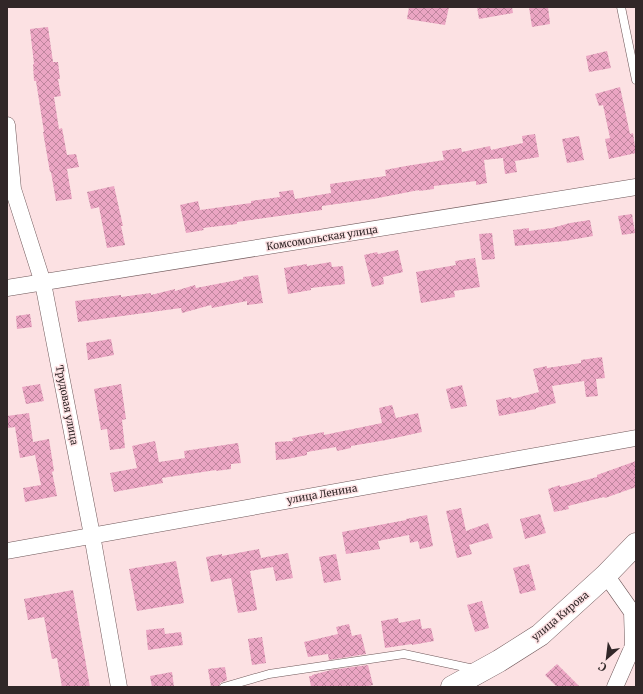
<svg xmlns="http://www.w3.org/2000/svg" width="643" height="694" viewBox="0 0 643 694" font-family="Merriweather,serif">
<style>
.building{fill:url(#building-cross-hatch)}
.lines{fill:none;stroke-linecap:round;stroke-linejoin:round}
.service-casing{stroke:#6f585a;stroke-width:9}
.minor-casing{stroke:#6f585a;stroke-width:17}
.secondary-casing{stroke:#6f585a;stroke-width:23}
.service{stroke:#fff;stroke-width:8}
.minor{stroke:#fff;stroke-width:16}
.secondary{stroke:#fff;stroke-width:22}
.labels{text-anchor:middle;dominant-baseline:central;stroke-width:3;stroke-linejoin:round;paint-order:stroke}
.street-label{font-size:10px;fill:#312728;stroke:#fce1e3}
</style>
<defs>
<pattern id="building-cross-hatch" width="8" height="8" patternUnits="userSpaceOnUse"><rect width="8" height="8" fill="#eba5c3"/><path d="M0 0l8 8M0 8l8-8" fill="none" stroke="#bf869e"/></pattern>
</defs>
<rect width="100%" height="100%" fill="#fce1e3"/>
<!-- building -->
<g class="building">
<path d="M409 7H449L445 25 407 19Z"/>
<path d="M477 7H512L513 13 479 19Z"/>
<path d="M529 7H548L550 24 532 27Z"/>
<path d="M48 27 53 62H58L60 79H58L61 96 54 97 59 129 62 128 67 155 76 154 79 167 67 169 72 199 56 201 51 172H50L43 132H44L36 81H34L33 64H34L30 29Z"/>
<path d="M607 51 611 68 589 72 586 56Z"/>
<path d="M620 87 630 134 633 133 636 153 609 159 605 139 610 138 603 105 599 106 595 94Z"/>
<path d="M535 134 539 157 515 161 517 172 505 174 503 158 484 160 487 183 476 185V181L434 186V189L419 191V190L373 199 322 206V210L237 222V224L203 228 204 230 186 233 180 205 198 201 200 210 251 203V201L280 197 279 192 293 190 295 199 331 193 330 184 386 176 385 170 406 166 444 160 442 151 461 148 462 152 490 146 491 150 523 143 522 136Z"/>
<path d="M579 136 584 160 567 163 562 139Z"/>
<path d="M114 186 123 226H121L125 245 107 248 99 207 91 209 87 192Z"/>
<path d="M632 214 635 233 622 235 618 216Z"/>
<path d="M590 220 593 236 565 241 515 246 513 230 529 228V231L552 228 570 223Z"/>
<path d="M492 233 495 259 482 260 479 234Z"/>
<path d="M398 250 403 272 383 277 384 284 372 287 364 255 377 252 378 254Z"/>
<path d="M475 258 480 287 454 291 455 297 421 303 416 272 456 265 455 261Z"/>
<path d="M331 262 332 267 343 266 345 284 311 288V290L288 294 284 268 307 264V266Z"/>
<path d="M258 275 263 303 247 305V301L212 308 211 305 182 313 181 308 78 322 75 301 121 295V297L151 293V295L175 289V291L195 285 196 288 243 279V277Z"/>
<path d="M30 314 32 327 17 329 16 316Z"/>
<path d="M111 339 114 355 88 360 86 343Z"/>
<path d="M602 357 605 378 596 379 598 396 586 397 584 381 552 386 556 403 536 408V409L499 416 496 400 511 397 512 399 539 392 533 369 547 366V368L581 363V360Z"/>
<path d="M40 384 44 401 26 404 22 387Z"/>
<path d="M121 384 126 419 122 420 125 448 110 450 107 429 101 430 94 389Z"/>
<path d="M462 385 467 406 451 409 446 389Z"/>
<path d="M392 405 396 418 418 413 422 432 386 440 351 446V448L337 451 336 447 307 452V455L287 459 276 460 275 442 293 441 292 438 324 432V435L382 423 379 408Z"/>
<path d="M29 413 33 442 49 439 54 471 52 472 57 496 25 502 23 488 41 485 35 455 20 458 15 427 7 428V416Z"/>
<path d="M155 441 159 462 185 458 184 451 238 443 241 463 231 464V469L216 471V470L162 478 163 483 114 492 110 473 137 468 132 446Z"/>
<path d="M636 461V487L605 498 604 497 568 506 569 509 554 512 548 489 560 485V487L597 477V475Z"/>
<path d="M461 508 466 531 488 523 493 538 469 545 472 554 457 558 446 511Z"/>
<path d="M540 514 546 533 525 539 520 519Z"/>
<path d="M427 515 433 546 420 549 418 541 410 543 409 535 378 541 380 549 346 554 342 532 406 520V519Z"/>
<path d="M259 549 261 558 288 553 293 578 276 581 273 567 250 571 257 610 238 613 231 578 211 582 206 557 222 554V556Z"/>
<path d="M336 554 341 580 324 583 319 557Z"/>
<path d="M176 561 184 603 137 611 129 569Z"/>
<path d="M529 564 536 590 520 594 513 568Z"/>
<path d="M73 590 90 687H62L57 658 52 659 44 617 28 620 24 599Z"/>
<path d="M482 601 489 628 475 632 467 605Z"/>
<path d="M398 618 399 623 420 619 422 629 431 628 434 641 412 645V644L385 648 381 621Z"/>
<path d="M349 624 352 636 361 634 366 654 329 660 328 654 308 657 304 642 338 634 336 627Z"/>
<path d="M164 628 165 634 181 632 183 645 148 650 146 630Z"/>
<path d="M262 637 266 663 252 665 248 639Z"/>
<path d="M557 664 580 687H557L545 675Z"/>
<path d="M368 665 373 685 368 686 369 687H311L309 676H312V675L331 670Z"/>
<path d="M225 667 227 680 220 683 219 687H211L208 669Z"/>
<path d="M172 672 174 687H152L150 676Z"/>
</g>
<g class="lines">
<defs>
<g id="service">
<path d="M621 7 636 80"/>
<path d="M224 687 269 674 404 654 474 669"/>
</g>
<g id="minor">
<path d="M7 125 13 189 43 283 92 535 119 687"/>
<path d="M7 288 636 187"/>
<path d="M7 551 636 438"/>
<path d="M606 575 632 612 633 646 615 687"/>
</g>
<path id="secondary" d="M452 687 499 661 540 635 606 575 636 544"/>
</defs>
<!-- service casing -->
<use href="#service" class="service-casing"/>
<!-- minor casing -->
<use href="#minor" class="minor-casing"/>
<!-- secondary casing -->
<use href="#secondary" class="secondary-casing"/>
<!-- service -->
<use href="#service" class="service"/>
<!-- minor -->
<use href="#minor" class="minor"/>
<!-- secondary -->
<use href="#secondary" class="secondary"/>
</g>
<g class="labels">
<!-- street labels -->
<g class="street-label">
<text transform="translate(322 238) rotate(-9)">Комсомольская улица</text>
<text transform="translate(67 405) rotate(79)">Трудовая улица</text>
<text transform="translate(322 494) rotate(-10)">улица Ленина</text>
<text transform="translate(560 616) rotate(-40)">улица Кирова</text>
</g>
</g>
<!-- border -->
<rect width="643" height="694" fill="none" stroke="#312728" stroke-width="16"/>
<!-- north arrow -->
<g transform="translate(607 658) rotate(208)" stroke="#fce1e3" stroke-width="3" paint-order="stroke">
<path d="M0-3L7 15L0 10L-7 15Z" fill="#312728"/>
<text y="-6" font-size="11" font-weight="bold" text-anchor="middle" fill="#312728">С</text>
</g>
</svg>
